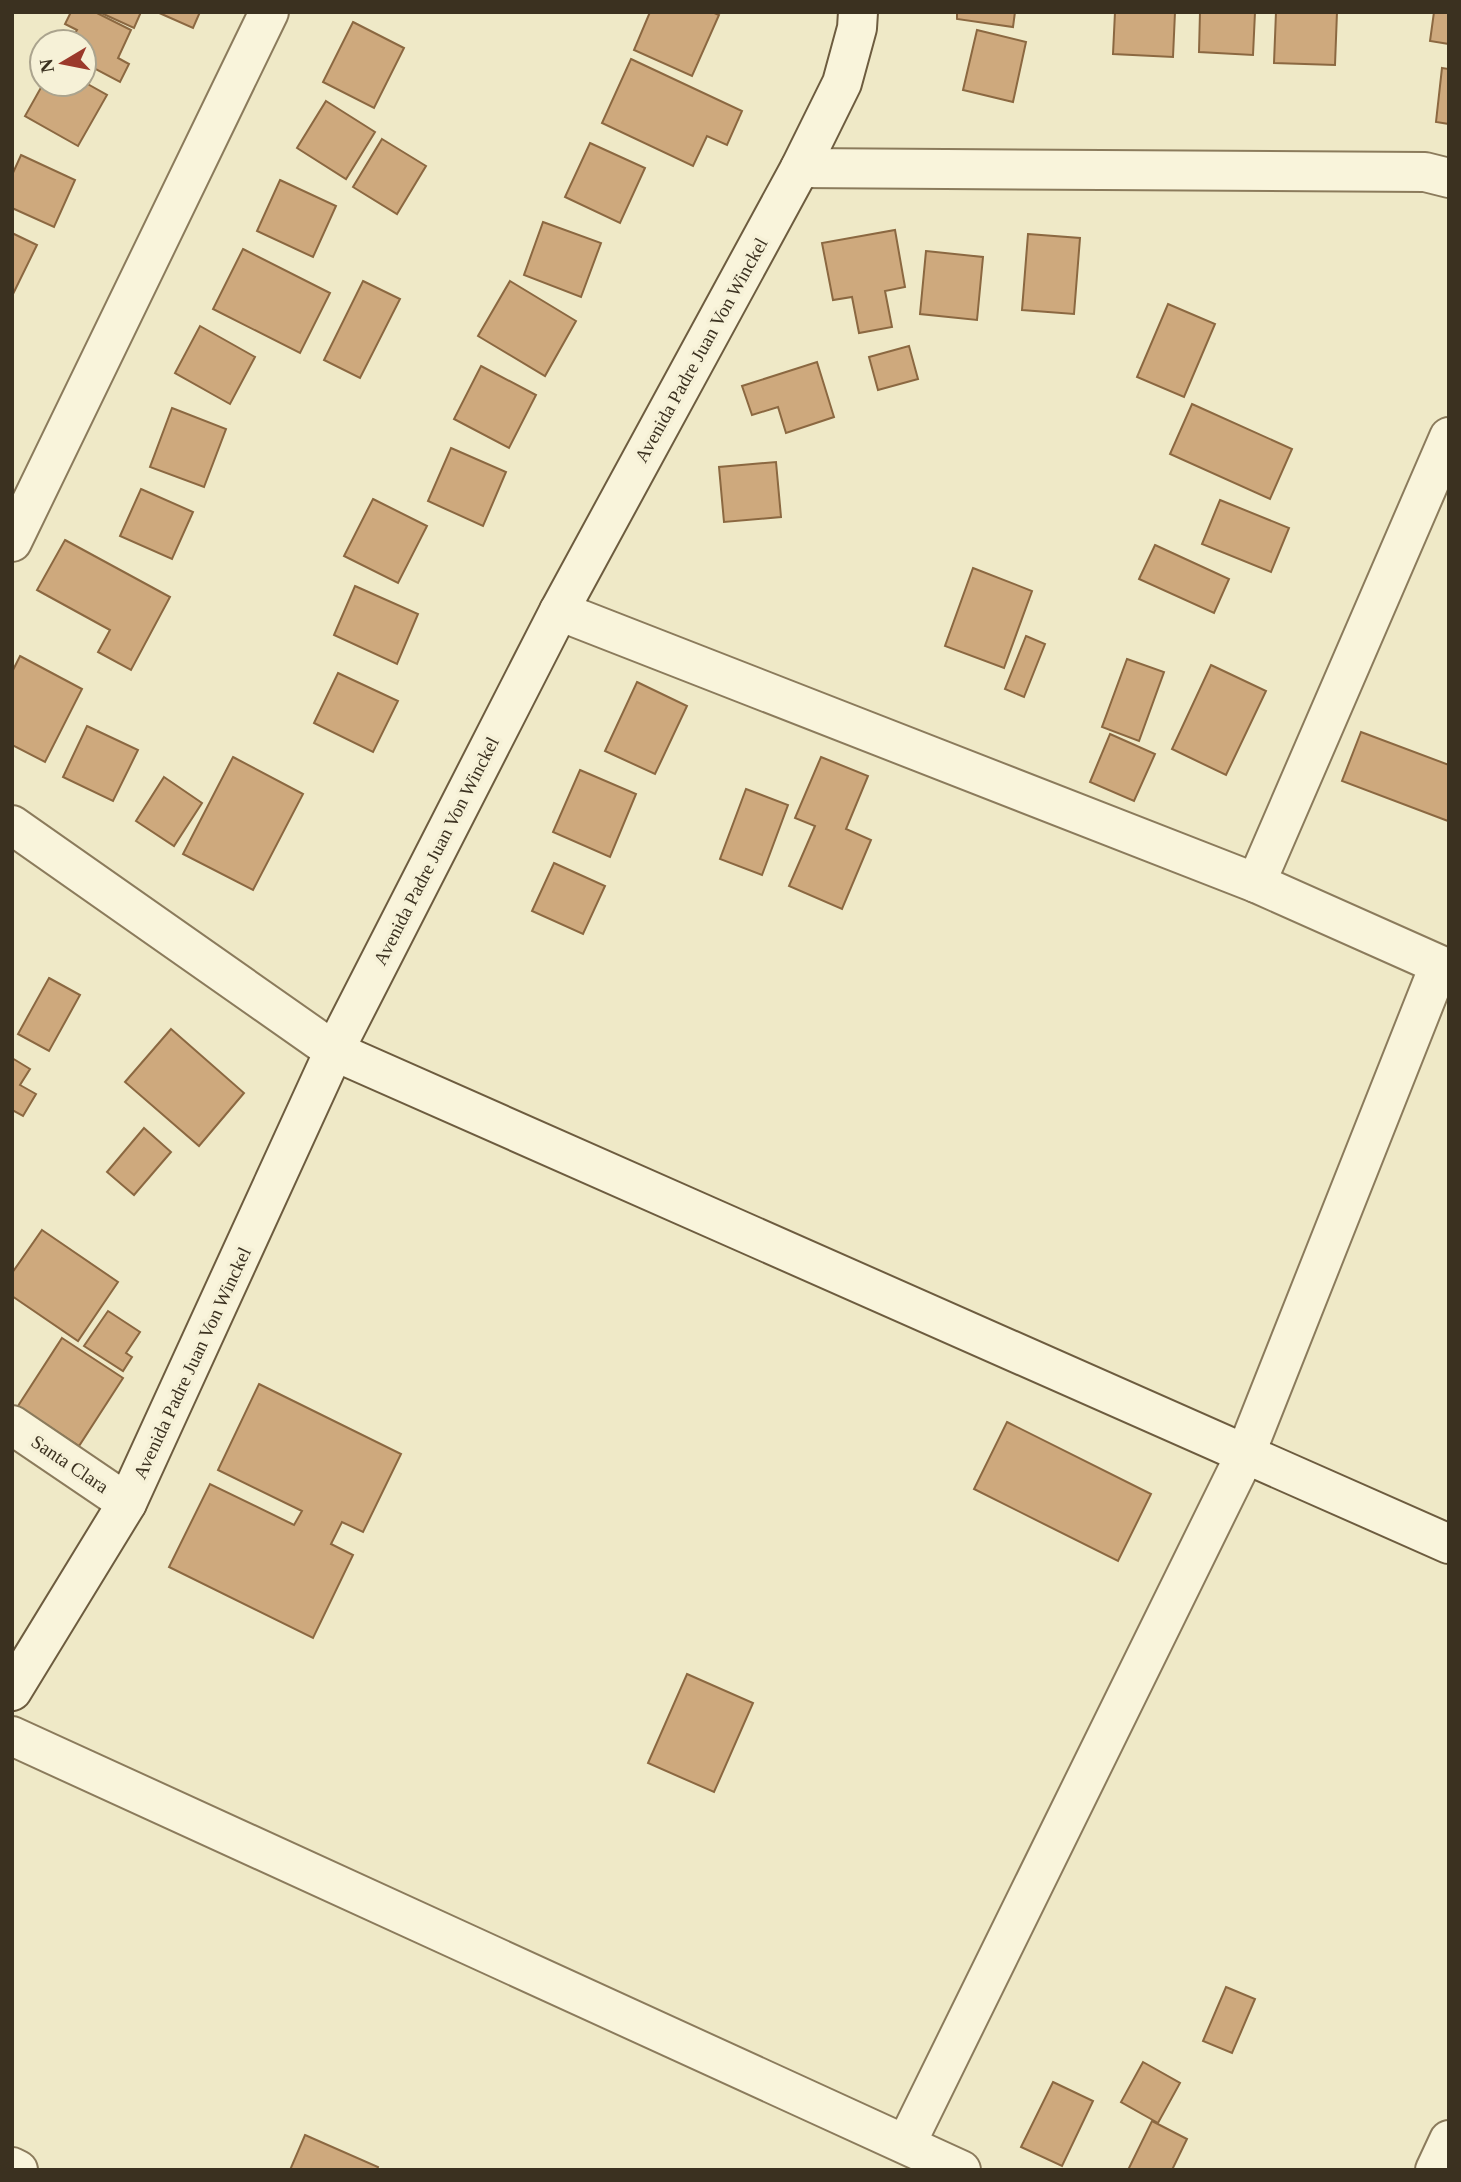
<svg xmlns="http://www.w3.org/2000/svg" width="1461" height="2182" viewBox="0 0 1461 2182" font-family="Georgia,serif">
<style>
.building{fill:#cea97d;stroke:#8b6841;stroke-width:2}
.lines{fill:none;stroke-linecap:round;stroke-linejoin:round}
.street-casing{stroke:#8b7b5c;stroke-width:42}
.secondary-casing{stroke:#6d5c3f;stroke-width:42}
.street{stroke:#f9f4db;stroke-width:38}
.secondary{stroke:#f9f4db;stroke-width:38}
.labels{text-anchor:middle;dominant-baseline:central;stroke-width:7;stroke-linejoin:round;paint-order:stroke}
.street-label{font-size:19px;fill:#3b3120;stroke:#f6f1d7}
</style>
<rect width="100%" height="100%" fill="#efe9c7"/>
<!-- building -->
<g class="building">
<path d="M71 12H95L131 30 118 58 129 64 120 82 84 63V42H70L77 30 65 24Z"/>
<path d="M99 12H141L134 28Z"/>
<path d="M157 12H200L193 28Z"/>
<path d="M650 12H712L719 15 692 76 634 50Z"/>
<path d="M957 12H1015L1013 27 957 19Z"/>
<path d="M1115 12H1175L1173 57 1113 54Z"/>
<path d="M1200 12H1255L1253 55 1199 52Z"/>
<path d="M1276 12H1337L1335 65 1274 63Z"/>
<path d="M1434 12H1449V44L1430 41Z"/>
<path d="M353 22 404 48 374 108 323 82Z"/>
<path d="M977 30 1026 42 1013 102 963 90Z"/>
<path d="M631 59 742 111 727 145 707 136 693 166 602 123Z"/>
<path d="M1442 68 1449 69V124L1436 122Z"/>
<path d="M84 82 107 95 78 146 25 116 43 84H84Z"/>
<path d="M326 101 375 132 346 179 297 148Z"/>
<path d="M382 139 426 166 397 214 353 187Z"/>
<path d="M590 143 645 168 620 223 565 197Z"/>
<path d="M21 155 75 180 54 227 12 208V175Z"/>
<path d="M280 180 336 206 313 257 257 231Z"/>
<path d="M543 222 601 243 581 297 524 275Z"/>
<path d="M895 230 905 287 885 291 892 327 859 333 852 297 833 300 822 243Z"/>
<path d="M12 233 37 245 13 294 12 293Z"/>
<path d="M1028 234 1080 238 1074 314 1022 310Z"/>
<path d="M243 249 330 293 300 353 213 309Z"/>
<path d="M926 251 983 257 977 320 920 314Z"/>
<path d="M363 281 400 299 360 378 324 360Z"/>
<path d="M510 281 576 321 545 376 478 336Z"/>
<path d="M1168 304 1215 324 1184 397 1137 377Z"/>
<path d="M200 326 255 357 230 404 175 373Z"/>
<path d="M909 346 918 379 878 390 869 357Z"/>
<path d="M817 362 834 417 786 433 778 407 752 415 742 386Z"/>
<path d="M481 366 536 395 509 448 454 419Z"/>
<path d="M1192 404 1292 449 1270 499 1170 454Z"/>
<path d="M172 408 226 429 204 487 150 467Z"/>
<path d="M451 448 506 472 483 526 428 501Z"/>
<path d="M776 462 781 517 724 522 719 467Z"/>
<path d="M141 489 193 512 172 559 120 536Z"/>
<path d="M373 499 427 526 398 583 344 556Z"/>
<path d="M1220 500 1289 528 1271 572 1202 544Z"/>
<path d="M65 540 170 597 131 670 98 652 110 630 37 590Z"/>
<path d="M1155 545 1229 579 1214 613 1139 579Z"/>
<path d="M973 568 1032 591 1004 668 945 646Z"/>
<path d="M355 586 418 614 397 664 334 635Z"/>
<path d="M1026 636 1045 644 1024 697 1005 689Z"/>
<path d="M20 656 82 689 45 762 12 745V672Z"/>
<path d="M1127 659 1164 672 1139 741 1102 727Z"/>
<path d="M1211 665 1266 691 1226 775 1172 749Z"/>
<path d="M338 673 398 701 373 752 314 723Z"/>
<path d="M637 682 687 706 655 774 605 751Z"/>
<path d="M87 726 138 750 113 801 63 777Z"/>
<path d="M1361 732 1449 765 1448 821 1342 781Z"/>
<path d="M1110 734 1155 754 1134 801 1090 782Z"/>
<path d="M233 757 303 794 253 890 183 854Z"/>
<path d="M821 757 868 776 846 829 871 840 842 909 789 886 815 826 795 818Z"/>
<path d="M580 770 636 794 610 857 553 832Z"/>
<path d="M164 777 202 803 174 846 136 821Z"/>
<path d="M746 789 788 805 762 875 720 859Z"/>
<path d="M554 863 605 886 583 934 532 911Z"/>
<path d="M49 978 80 995 49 1051 18 1034Z"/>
<path d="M171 1029 244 1093 199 1146 125 1082Z"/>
<path d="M12 1058 30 1069 20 1085 36 1094 23 1116 12 1110Z"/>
<path d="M144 1128 171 1152 134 1195 107 1172Z"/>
<path d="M42 1230 118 1282 78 1341 12 1296V1273Z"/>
<path d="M108 1311 140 1332 126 1353 132 1357 123 1371 84 1346Z"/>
<path d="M62 1338 123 1378 79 1446 18 1406Z"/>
<path d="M259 1384 401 1454 363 1532 342 1522 331 1544 353 1555 313 1638 169 1567 210 1484 294 1525 302 1511 218 1470Z"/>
<path d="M1007 1422 1151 1494 1118 1561 974 1489Z"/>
<path d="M687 1674 753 1703 714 1792 648 1763Z"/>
<path d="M1226 1987 1255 1999 1232 2053 1203 2041Z"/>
<path d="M1143 2062 1180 2083 1158 2123 1121 2102Z"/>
<path d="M1053 2082 1093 2101 1062 2166 1021 2147Z"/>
<path d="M1152 2121 1187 2139 1172 2170H1128Z"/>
<path d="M305 2135 378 2167 377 2170H290Z"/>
</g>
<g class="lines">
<defs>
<g id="street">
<path d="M800 168 1425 172 1449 178"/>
<path d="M12 542 269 12"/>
<path d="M559 611 1256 883 1449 969"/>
<path d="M12 825 334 1051"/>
<path d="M1256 883 1449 437"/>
<path d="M12 1425 127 1503"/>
<path d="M12 1736 961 2170"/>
<path d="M906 2144 1245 1455 1439 966"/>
<path d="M12 2167 18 2170"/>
<path d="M1435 2170 1449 2140"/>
</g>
<g id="secondary">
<path d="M334 1051 1449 1544"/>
<path d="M12 1691 127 1503 334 1051 559 611 800 168 842 83 857 28 858 12"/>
</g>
</defs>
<!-- street casing -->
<use href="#street" class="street-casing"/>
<!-- secondary casing -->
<use href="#secondary" class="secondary-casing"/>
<!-- street -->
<use href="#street" class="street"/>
<!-- secondary -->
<use href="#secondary" class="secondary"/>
</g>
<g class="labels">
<!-- street labels -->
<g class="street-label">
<text transform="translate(701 350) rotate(-61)">Avenida Padre Juan Von Winckel</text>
<text transform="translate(436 851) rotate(-63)">Avenida Padre Juan Von Winckel</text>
<text transform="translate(192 1363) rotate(-65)">Avenida Padre Juan Von Winckel</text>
<text transform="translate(70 1464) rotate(34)">Santa Clara</text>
</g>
</g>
<!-- border -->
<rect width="1461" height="2182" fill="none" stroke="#3b3120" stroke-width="28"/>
<!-- north arrow -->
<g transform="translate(63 63) rotate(260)"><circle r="33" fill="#f6f1d7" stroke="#aba48e" stroke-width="2"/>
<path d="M0-5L12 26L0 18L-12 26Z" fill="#9b392b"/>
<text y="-10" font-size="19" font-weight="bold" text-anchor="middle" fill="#3b3120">N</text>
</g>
</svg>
